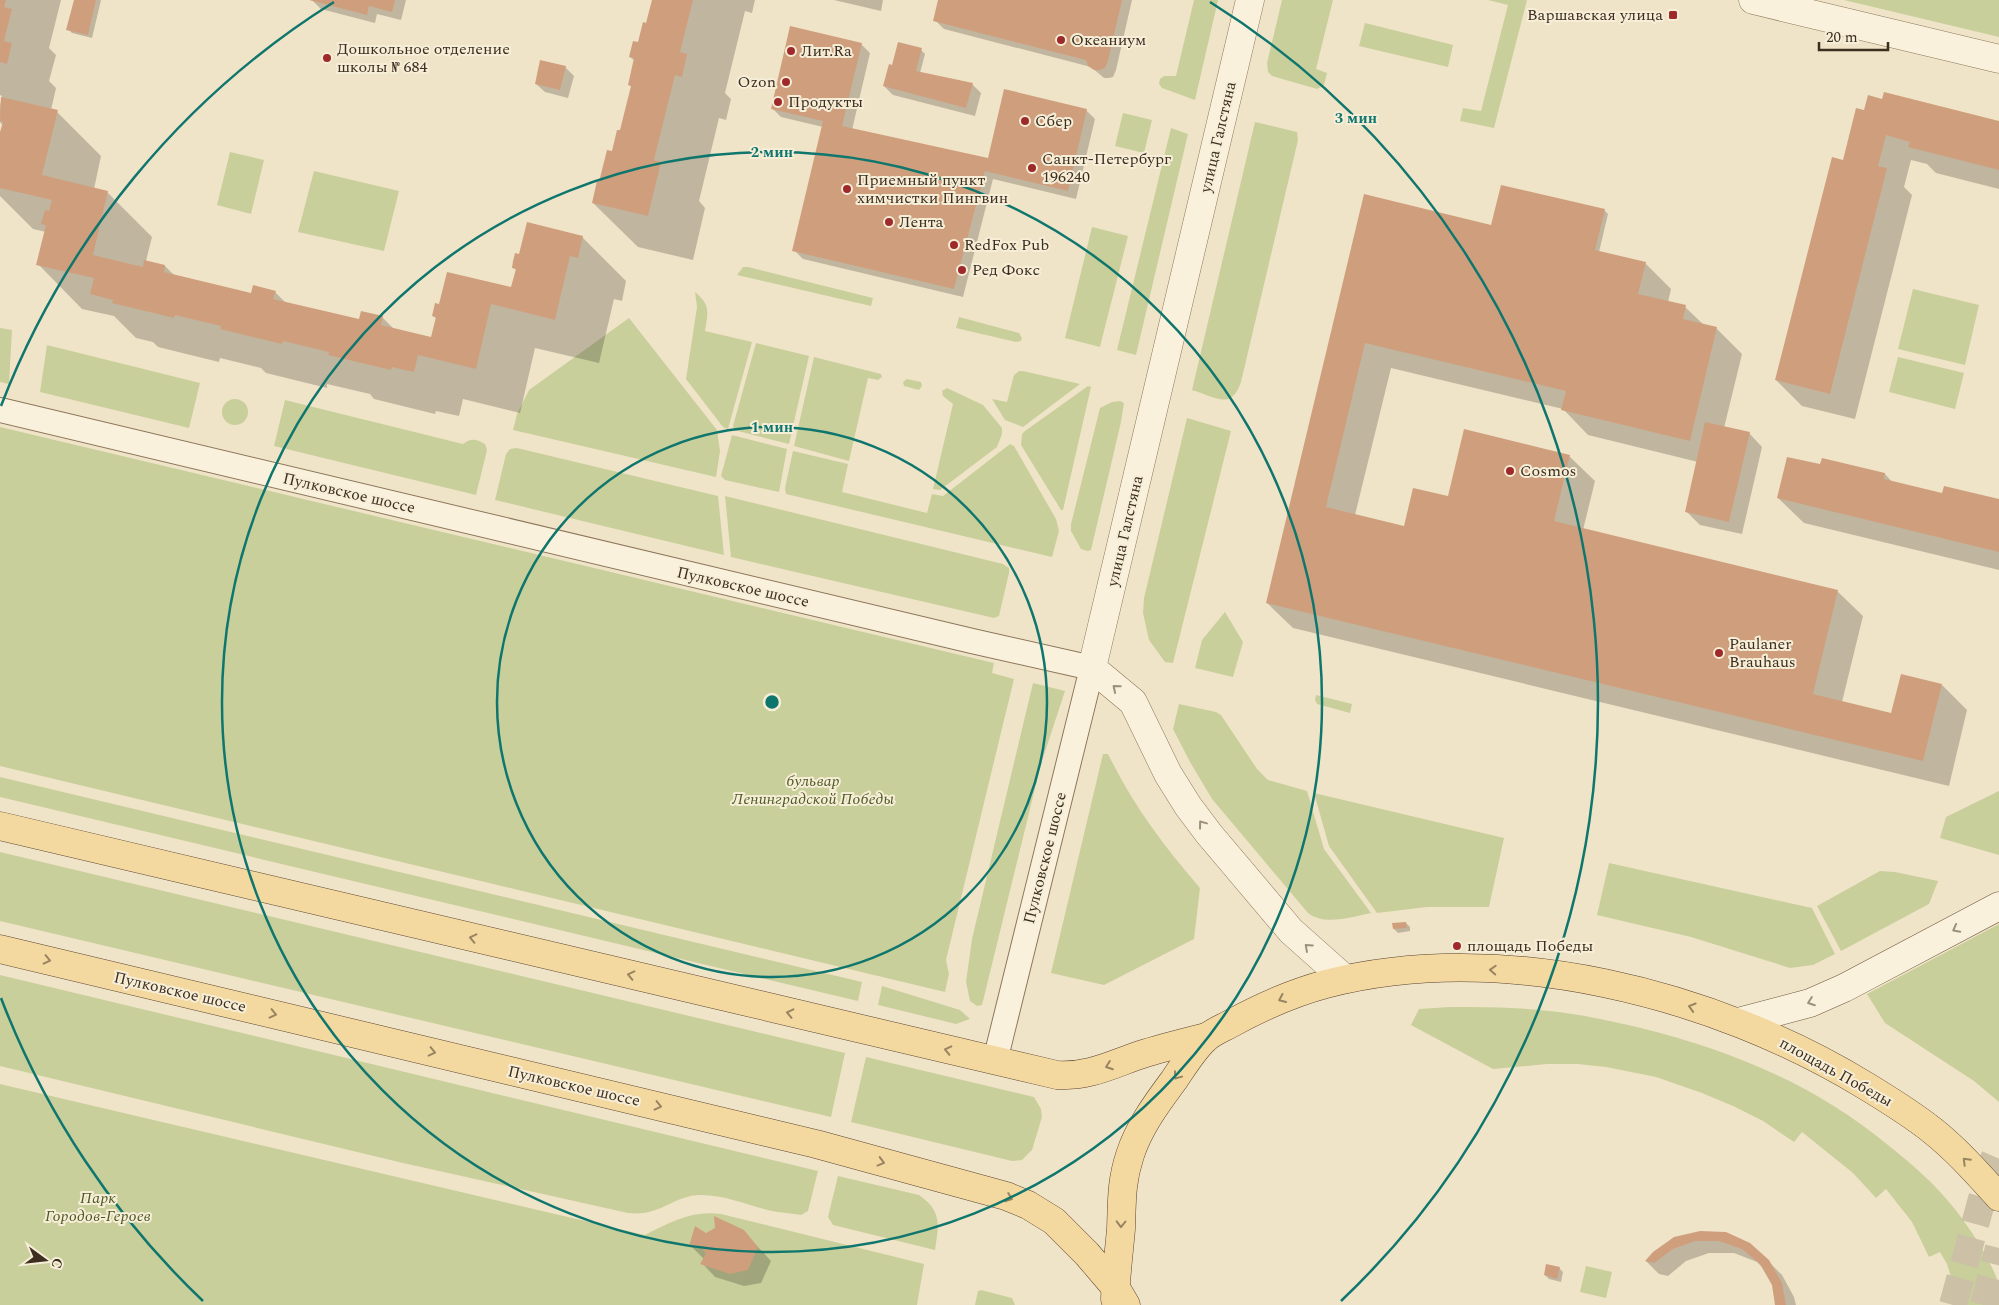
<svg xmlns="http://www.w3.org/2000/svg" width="1999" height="1305" viewBox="0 0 1999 1305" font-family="Spectral,serif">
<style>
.green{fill:#c9cf9b}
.shadow{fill:#0003}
.building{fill:#cf9f7d}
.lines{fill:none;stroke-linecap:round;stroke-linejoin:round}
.secondary-tunnel{stroke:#ccc0a6;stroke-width:28;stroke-dasharray:28 14;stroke-linecap:butt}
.minor-casing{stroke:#8d765c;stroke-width:26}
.tertiary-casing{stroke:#8d765c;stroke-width:29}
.secondary-casing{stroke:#6f573f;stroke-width:29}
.primary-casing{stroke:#5b4430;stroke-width:29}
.minor{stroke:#faf1dc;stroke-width:24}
.tertiary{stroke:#faf1dc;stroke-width:28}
.secondary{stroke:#faf1dc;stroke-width:28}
.primary{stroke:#f3d9a0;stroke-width:28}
.oneway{stroke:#9c907e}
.oneway2{stroke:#988460}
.ring{fill:none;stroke:#0f766e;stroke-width:2.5}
.poi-dot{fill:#9e2a2b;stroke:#f7eed8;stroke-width:2}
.labels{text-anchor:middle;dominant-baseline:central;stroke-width:4;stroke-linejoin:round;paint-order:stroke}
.poi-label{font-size:16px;fill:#3d2e20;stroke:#f7eed8;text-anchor:start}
.street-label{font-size:16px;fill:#3d2e20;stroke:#f7eed8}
.park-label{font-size:16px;font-style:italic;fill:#4d5a26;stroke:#f7eed8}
.centre{fill:#0f766e;stroke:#f7eed8;stroke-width:2.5}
.ring-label{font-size:15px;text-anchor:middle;font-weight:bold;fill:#0f766e;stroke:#f7eed8;stroke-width:4;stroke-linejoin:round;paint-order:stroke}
</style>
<rect width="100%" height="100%" fill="#f0e4c8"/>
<!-- green -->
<g class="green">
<path d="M1194 0H1218L1195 100 1162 88 1159 84 1160 79 1164 76H1176Z"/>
<path d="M1282 0H1333L1316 69 1327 73 1324 85 1317 89 1272 76 1268 72 1267 63Z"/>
<path d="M1488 0H1527L1494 128 1460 121 1463 108 1481 111 1508 5Z"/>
<path d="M1844 0H1999V37Z"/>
<path d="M1365 23 1453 45 1448 67 1359 46Z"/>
<path d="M1123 113 1152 120 1144 153 1115 146Z"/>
<path d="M1255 122 1297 132 1298 140 1241 382C1231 411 1216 397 1192 390Z"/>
<path d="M1171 128 1188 134 1136 355 1117 350Z"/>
<path d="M230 152 264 160 251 214 217 205Z"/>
<path d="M314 171 399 191 384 251 298 232Z"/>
<path d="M1092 227 1128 236 1100 347 1065 338Z"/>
<path d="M743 267H748L873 298 871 306 737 275Z"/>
<path d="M1913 289 1979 305 1965 365 1898 349Z"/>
<path d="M695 292C711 305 708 313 705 331L752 342 728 429 723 427 686 379 697 307Z"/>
<path d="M959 317 1019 333 1022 338 1021 341 1016 342 956 328Z"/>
<path d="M629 318 717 430 720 451 716 477 513 430 517 414 529 390Z"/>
<path d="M0 328 12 330 9 384 0 382Z"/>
<path d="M756 343 809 356 789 444 734 430 733 426Z"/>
<path d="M47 345 200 383 189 428 40 392Z"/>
<path d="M814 357 881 374 882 377 878 380 868 378 849 461 794 446Z"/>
<path d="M1898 357 1964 373 1955 409 1889 392Z"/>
<path d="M1019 371H1023L1080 384 1023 427 1005 420 992 399 1007 402 1014 375Z"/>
<path d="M907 379 921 382 922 386 919 390 904 386 903 382Z"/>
<path d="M1088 386 1091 387 1063 510H1061L1021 445 1022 434 1025 431Z"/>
<path d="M947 388 983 405 1002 428V434L997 447 940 490 933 489 953 404 943 396 942 391Z"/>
<circle cx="235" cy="412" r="13"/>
<path d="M285 400 463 444C471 438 476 439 485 444L487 450 476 495 274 446Z"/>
<path d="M1120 401 1124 403 1121 422 1091 550 1088 551 1081 549 1071 531V524L1100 408 1112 402Z"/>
<path d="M1187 418 1231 431 1173 663 1165 662 1149 640 1143 613 1144 598Z"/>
<path d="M0 427 994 663 992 673 1014 679 946 960 949 974 945 992 0 766Z"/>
<path d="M732 435 787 449 779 492 725 480 721 476Z"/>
<path d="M1010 444 1014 446 1056 519 1059 531 1052 557 786 494 785 488 793 451 848 464 842 492 927 513 932 494 943 496Z"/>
<path d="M517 448 718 496 724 555 495 500 506 454 510 449Z"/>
<path d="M725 496 1003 564 1009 568V573L999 616 994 618 731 557Z"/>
<path d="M1225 612 1243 642 1233 677 1195 668 1202 640Z"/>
<path d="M1033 683 1065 691 1041 764 984 997 982 1005 977 1006 970 1001 966 982 972 939Z"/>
<path d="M1316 695 1352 704 1350 713 1317 704 1315 700Z"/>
<path d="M1179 704 1216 712 1221 715 1257 769 1268 780 1307 791 1324 849 1371 913C1352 917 1324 926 1308 913L1212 799 1190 762 1173 729Z"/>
<path d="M1103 754H1108C1133 805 1163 845 1200 888L1194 939 1104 985 1051 973Z"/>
<path d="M0 777 862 982 858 1001 0 797Z"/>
<path d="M1999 791V855L1940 838 1946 817Z"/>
<path d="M1314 793 1504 838 1489 907H1427L1377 913 1329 846Z"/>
<path d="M0 852 845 1053 831 1117 0 921Z"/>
<path d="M1609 863 1812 908 1835 954 1813 965 1790 968 1691 937 1597 915Z"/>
<path d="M1880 871 1895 872 1938 881 1929 904 1841 951 1817 906Z"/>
<path d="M1999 924V1102L1974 1081 1885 1023 1867 994Z"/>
<path d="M0 975 818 1171 808 1211 801 1215C790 1213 773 1212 764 1209 745 1204 723 1195 701 1195 673 1195 661 1217 628 1213L403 1163 0 1066Z"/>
<path d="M882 986 960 1010 970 1019 956 1024 948 1022 878 1005Z"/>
<path d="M1450 1007C1483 1007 1516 1007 1549 1011 1580 1014 1611 1021 1641 1028 1733 1051 1815 1085 1888 1145 1912 1164 1935 1184 1954 1208 1969 1227 1993 1262 1999 1286 1999 1292 1999 1299 1999 1305H1960L1947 1264 1940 1252 1929 1257 1912 1222 1886 1189 1876 1198 1853 1173 1802 1132 1794 1142 1763 1121 1733 1106 1702 1093 1656 1077 1606 1067 1577 1064H1547L1493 1069 1411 1025 1419 1009Z"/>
<path d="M866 1057 1034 1097 1041 1109 1042 1117 1032 1150 1022 1160 1012 1161 851 1122Z"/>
<path d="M0 1084 645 1235C670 1222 692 1210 721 1214L924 1264 917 1305H0Z"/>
<path d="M838 1176 919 1195C942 1211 939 1225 935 1250L833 1225 828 1217Z"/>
<path d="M1586 1266 1612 1272 1606 1298 1580 1292Z"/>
<path d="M981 1290 1012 1298 1015 1305H975L978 1291Z"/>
</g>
<!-- shadow -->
<g class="shadow">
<path d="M0 0H61L49 48 56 55 49 81 56 88 51 110 57 112 101 156 94 189 107 192 152 237 146 261 165 266 175 276 252 295 275 292 286 303 360 321 382 317 394 329 432 338 437 319 433 316 440 305 512 289 516 270 513 267 520 256 582 237 626 281 622 301 614 299 599 363 535 348 520 413 463 399 459 416 436 411 435 414 374 399 370 394 327 384V388L266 373 261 368 220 358 219 362 158 347 153 342 136 338 114 316 82 309 38 264 46 232 33 229 0 196V133L3 126 0 122V106L2 96 0 95Z"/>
<path d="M75 0H101L92 38 72 33 68 29Z"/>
<path d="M312 0H406L401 20 377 14 375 23 321 9Z"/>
<path d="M653 0H755L752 13 745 11 725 93 731 99 726 120 719 118 699 201 705 208 693 260 638 247 593 203 621 132 632 87 629 85 635 61 630 57 639 44 647 24Z"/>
<path d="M834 0H883L881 11Z"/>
<path d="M939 0H1132L1116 70 1113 77 1109 78H1104L1091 67 944 29 935 20Z"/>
<path d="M861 44 870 53 852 130 989 159 1086 110 1095 119 1076 199 993 179 963 297 803 259 794 250 823 127 781 117 772 108Z"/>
<path d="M921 50 925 54 920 73 972 84 981 93 975 116 893 95 884 86 893 66Z"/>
<path d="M565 67 574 76 568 98 545 92 536 84Z"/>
<path d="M1865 112 1999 123V189L1936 173 1927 164 1911 160 1904 187 1912 195 1855 419 1802 406 1776 380 1844 161Z"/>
<path d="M1365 196 1496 227 1604 210 1608 214 1599 252 1645 263 1671 289 1668 302 1685 307 1704 325 1716 328 1742 354 1724 428 1749 433 1762 447 1742 534 1700 525 1686 511 1698 462 1588 435 1563 409 1391 368 1355 515 1405 527 1449 498 1569 456 1595 481 1583 530 1837 591 1863 616 1842 702 1892 714 1942 685 1967 710 1949 786 1293 628 1267 603Z"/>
<path d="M1821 466 1885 474 1893 483 1943 495 1999 501V570L1804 523 1778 498Z"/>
<path d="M1406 923 1410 927V931L1398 933 1394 929Z"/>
<path d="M743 1231 771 1261 761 1283 744 1286 715 1277 702 1263 704 1259 691 1246 706 1234Z"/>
<path d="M1725 1234 1768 1261 1782 1275 1794 1297 1796 1305H1776L1773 1285 1763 1268 1757 1262 1734 1253H1709L1686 1261 1668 1276 1659 1274 1646 1261 1675 1238Z"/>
<path d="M1559 1268 1563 1272 1561 1282 1549 1279 1545 1275Z"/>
</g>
<!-- building -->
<g class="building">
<path d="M0 0H6L4 7 12 9 4 41 12 43 7 64 0 62Z"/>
<path d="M74 0H96L88 35 66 30Z"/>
<path d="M309 0H395L392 12 369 6 367 15Z"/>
<path d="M652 0H693L680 52 687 54 682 77 675 75 654 160 661 162 648 216 592 203 597 181 599 182 607 150 612 151 617 130H620L631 86 628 85 634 58 629 57 633 41 638 42 643 22 646 23Z"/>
<path d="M938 0H1122L1108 61 1105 68 1100 70H1094L1088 66 1086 60 933 21Z"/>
<path d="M790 26 862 43 842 126 988 158 1004 89 1087 109 1068 191 985 171 954 289 792 251 823 121 771 109Z"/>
<path d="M898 42 922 48 916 71 973 83 966 108 883 86 889 64 892 65Z"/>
<path d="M540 60 566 66 560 90 535 84Z"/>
<path d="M1884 92 1999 121V170L1908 147 1910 142 1886 135 1878 166 1887 168 1830 394 1775 380 1832 157 1843 160 1856 108 1864 110 1868 95 1882 99Z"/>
<path d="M1 97 58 110 42 175 108 191 93 255 143 267 144 260 165 265 164 272 251 293 253 285 276 291 273 299 359 319 361 311 383 316 381 325 431 337 436 317 432 316 435 303 439 304 447 272 511 287 516 269 512 268 513 261 515 253 519 254 527 222 583 236 578 258 570 256 555 320 491 304 476 369 418 355 414 372 392 367 391 370 328 355 329 352 283 341 282 344 220 329 221 326 175 315 174 318 112 303 113 300 90 294 94 278 36 265 46 225 41 224 45 210 49 211 52 200 0 188V132L3 122 0 121Z"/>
<path d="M1501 185 1605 209 1595 250 1646 262 1638 294 1686 305 1683 319 1717 327 1690 441 1561 410 1566 391 1365 343 1326 507 1404 526 1413 488 1448 496 1464 429 1570 455 1554 521 1838 590 1813 694 1891 713 1901 674 1942 684 1923 761 1266 603 1364 194 1491 225Z"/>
<path d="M1705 422 1750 432 1729 522 1685 512Z"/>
<path d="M1787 457 1820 464 1822 458 1885 473 1884 479 1942 493 1944 486 1999 499V552L1777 498Z"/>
<path d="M1406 922 1407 928 1393 929 1392 923Z"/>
<path d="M714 1216 744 1230 758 1247 748 1270 730 1274 700 1264 706 1254 701 1247 689 1246 695 1226 706 1233 715 1228Z"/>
<path d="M1700 1231 1726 1232 1750 1243 1769 1260 1782 1283 1786 1305H1775L1772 1285 1760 1264 1742 1249 1719 1241H1695L1673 1249 1654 1263 1645 1261 1653 1252 1674 1237Z"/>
<path d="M1546 1264 1560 1267 1557 1279 1544 1275Z"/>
</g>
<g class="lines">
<!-- secondary-tunnel -->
<g class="secondary-tunnel">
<path d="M1953 1305 1991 1166 1999 1148"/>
<path d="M1984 1305 1999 1248"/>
</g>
<defs>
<path id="minor" d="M0 410 972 641 1092 668 995 1061"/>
<g id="tertiary">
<path d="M1250 0 1092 668 1133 702 1168 774 1188 806 1209 834 1291 931 1345 979"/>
<path d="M1753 0 1999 59"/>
</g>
<path id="secondary" d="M1738 1022 1810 1003 1844 988 1999 906"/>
<g id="primary">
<path d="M0 826 1057 1075C1091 1077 1114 1063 1146 1053 1166 1047 1186 1042 1206 1037"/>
<path d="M0 949 816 1144 1006 1196 1028 1205 1054 1221 1087 1254 1116 1288 1126 1305"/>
<path d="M1115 1299C1116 1275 1119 1252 1121 1229 1122 1202 1121 1182 1130 1155 1139 1127 1157 1103 1174 1080 1183 1067 1193 1050 1205 1039 1212 1032 1223 1028 1230 1024 1261 1007 1292 993 1326 984 1502 939 1714 993 1866 1086 1889 1100 1912 1114 1933 1131 1958 1151 1978 1174 1999 1197"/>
</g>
</defs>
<!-- minor casing -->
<use href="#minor" class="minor-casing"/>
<!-- tertiary casing -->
<use href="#tertiary" class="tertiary-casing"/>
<!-- secondary casing -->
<use href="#secondary" class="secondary-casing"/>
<!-- primary casing -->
<use href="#primary" class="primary-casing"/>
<!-- minor -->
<use href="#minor" class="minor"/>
<!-- tertiary -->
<use href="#tertiary" class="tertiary"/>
<!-- secondary -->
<use href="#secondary" class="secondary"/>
<!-- primary -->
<use href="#primary" class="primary"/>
</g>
<!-- one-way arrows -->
<defs><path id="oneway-chevron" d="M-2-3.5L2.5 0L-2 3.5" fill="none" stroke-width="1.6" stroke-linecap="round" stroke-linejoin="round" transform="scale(1.25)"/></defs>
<g class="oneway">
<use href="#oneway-chevron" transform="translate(1116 688) rotate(-140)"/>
<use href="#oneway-chevron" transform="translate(1202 824) rotate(-127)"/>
<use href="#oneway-chevron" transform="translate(1956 929) rotate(152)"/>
<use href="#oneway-chevron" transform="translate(1308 947) rotate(-138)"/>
<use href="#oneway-chevron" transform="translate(1811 1002) rotate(160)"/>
</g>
<g class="oneway2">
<use href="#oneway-chevron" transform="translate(473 938) rotate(-167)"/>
<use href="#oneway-chevron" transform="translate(47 960) rotate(13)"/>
<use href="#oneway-chevron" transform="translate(1493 970) rotate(-177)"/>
<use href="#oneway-chevron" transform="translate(631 975) rotate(-167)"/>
<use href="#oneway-chevron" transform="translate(1282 999) rotate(156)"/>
<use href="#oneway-chevron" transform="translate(1692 1007) rotate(-163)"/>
<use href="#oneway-chevron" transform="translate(790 1013) rotate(-167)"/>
<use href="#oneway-chevron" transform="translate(273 1014) rotate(13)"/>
<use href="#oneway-chevron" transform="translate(948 1050) rotate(-167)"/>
<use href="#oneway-chevron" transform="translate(432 1052) rotate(13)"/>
<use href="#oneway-chevron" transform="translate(1109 1066) rotate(160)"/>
<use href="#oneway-chevron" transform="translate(1177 1076) rotate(127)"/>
<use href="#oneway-chevron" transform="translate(658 1106) rotate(13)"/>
<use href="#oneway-chevron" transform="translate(1966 1161) rotate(-135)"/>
<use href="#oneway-chevron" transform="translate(881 1162) rotate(15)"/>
<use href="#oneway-chevron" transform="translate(1009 1198) rotate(21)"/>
<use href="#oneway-chevron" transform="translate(1121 1224) rotate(91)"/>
</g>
<!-- distance rings -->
<g class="ring">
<circle cx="772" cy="702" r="275"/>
<circle cx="772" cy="702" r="550"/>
<path d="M203 1301A826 826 0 0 1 1 998M1 406A826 826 0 0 1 334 2M1210 2A826 826 0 0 1 1341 1301"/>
</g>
<!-- markers -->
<g class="poi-dot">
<rect x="1668" y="10" width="10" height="10" rx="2.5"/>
<circle cx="1061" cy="40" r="5"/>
<circle cx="791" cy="51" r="5"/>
<circle cx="327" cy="58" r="5"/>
<circle cx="786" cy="82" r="5"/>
<circle cx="778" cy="102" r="5"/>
<circle cx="1025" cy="121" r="5"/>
<circle cx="1032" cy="168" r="5"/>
<circle cx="847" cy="189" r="5"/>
<circle cx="889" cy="222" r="5"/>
<circle cx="954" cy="245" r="5"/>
<circle cx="962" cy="270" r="5"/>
<circle cx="1510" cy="471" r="5"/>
<circle cx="1719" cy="653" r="5"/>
<circle cx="1457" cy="946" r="5"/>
</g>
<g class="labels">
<!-- poi labels -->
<g class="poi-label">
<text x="1663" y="15" text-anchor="end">Варшавская улица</text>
<text x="1071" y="40">Океаниум</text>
<text x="337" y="49">Дошкольное отделение<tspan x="337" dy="18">школы № 684</tspan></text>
<text x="801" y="51">Лит.Ra</text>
<text x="776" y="82" text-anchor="end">Ozon</text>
<text x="788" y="102">Продукты</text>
<text x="1035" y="121">Сбер</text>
<text x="1042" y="159">Санкт-Петербург<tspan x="1042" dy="18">196240</tspan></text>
<text x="857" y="180">Приемный пункт<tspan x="857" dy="18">химчистки Пингвин</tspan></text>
<text x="899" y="222">Лента</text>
<text x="964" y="245">RedFox Pub</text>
<text x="972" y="270">Ред Фокс</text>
<text x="1520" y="471">Cosmos</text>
<text x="1729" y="644">Paulaner<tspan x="1729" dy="18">Brauhaus</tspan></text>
<text x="1467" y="946">площадь Победы</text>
</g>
<!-- street labels -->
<g class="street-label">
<text transform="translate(1218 137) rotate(-77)">улица Галстяна</text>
<text transform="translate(349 493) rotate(13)">Пулковское шоссе</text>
<text transform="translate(1125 531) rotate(-77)">улица Галстяна</text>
<text transform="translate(743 587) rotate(13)">Пулковское шоссе</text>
<text transform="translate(1045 858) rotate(-76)">Пулковское шоссе</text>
<text transform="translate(180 992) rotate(13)">Пулковское шоссе</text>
<text transform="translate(1836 1072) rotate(29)">площадь Победы</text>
<text transform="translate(574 1086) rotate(13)">Пулковское шоссе</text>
</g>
<!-- park labels -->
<g class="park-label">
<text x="813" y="781">бульвар<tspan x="813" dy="18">Ленинградской Победы</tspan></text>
<text x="98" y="1198">Парк<tspan x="98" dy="18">Городов-Героев</tspan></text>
</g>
</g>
<circle cx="772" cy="702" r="8" class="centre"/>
<g class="ring-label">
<text x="1356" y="123">3 мин</text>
<text x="772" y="157">2 мин</text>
<text x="772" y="432">1 мин</text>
</g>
<!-- north arrow -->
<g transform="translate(45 1260) rotate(105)" stroke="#f7eed8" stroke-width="4" paint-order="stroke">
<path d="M0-4L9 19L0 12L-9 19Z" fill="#3d2e20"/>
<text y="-8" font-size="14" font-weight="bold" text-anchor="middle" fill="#3d2e20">С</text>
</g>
<!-- scale -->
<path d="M1819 42v8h69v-8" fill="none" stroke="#3d2e20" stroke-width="2.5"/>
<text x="1826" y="42" font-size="15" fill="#3d2e20" stroke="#f7eed8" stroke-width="4" paint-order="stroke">20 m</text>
</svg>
